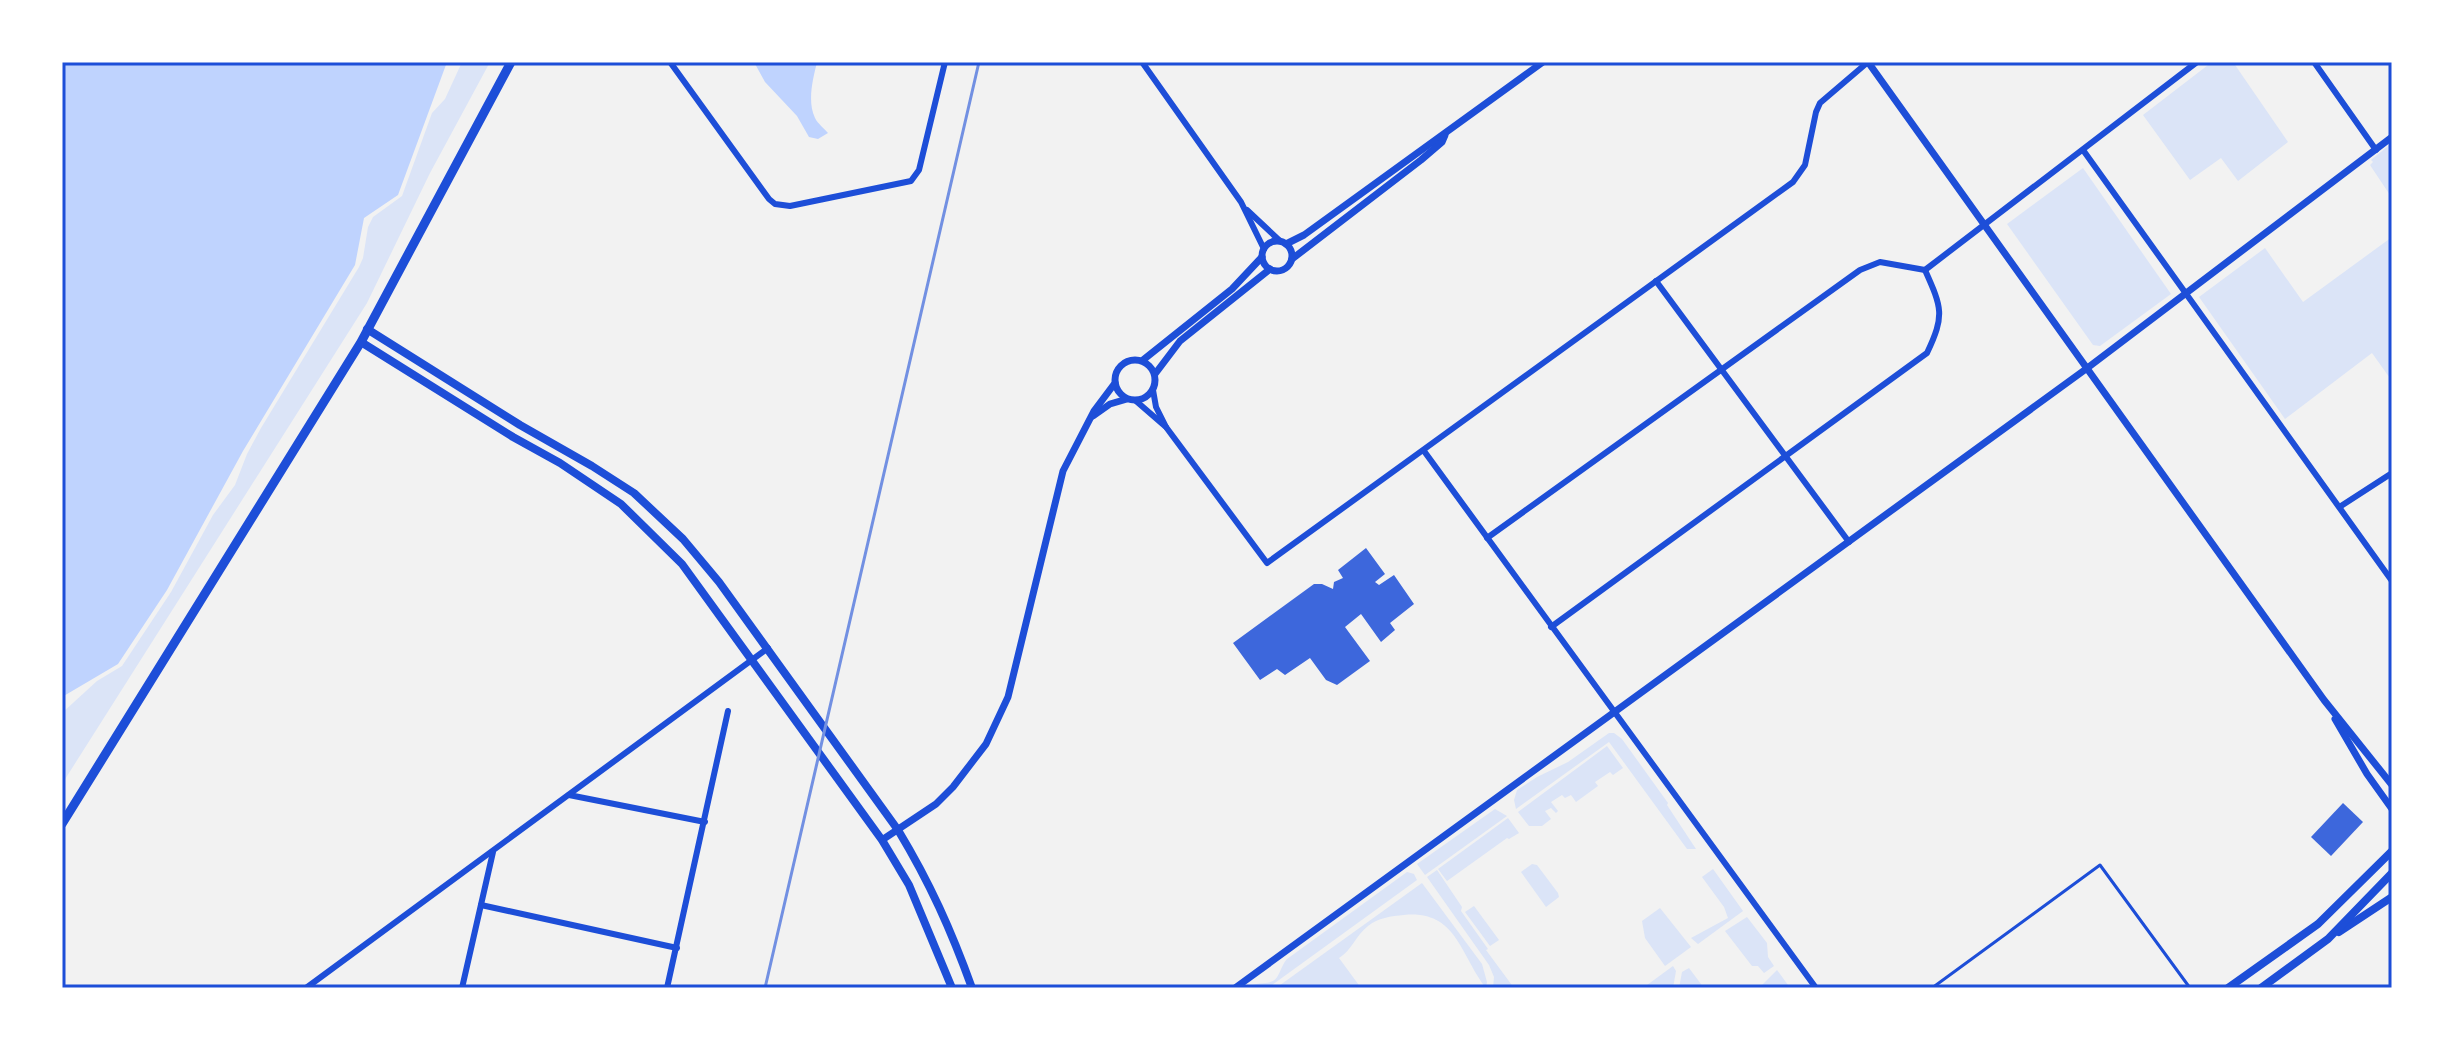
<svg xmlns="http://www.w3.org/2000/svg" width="2454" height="1050" viewBox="0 0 2454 1050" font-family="'IBM Plex Sans',sans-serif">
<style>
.green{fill:#dbe4f7}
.water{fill:#bfd3fe}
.building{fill:#3d67dc}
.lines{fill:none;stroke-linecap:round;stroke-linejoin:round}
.service{stroke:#1d4ed8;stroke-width:3}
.minor{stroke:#1d4ed8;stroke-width:6}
.tertiary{stroke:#1d4ed8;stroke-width:7}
.secondary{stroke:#1d4ed8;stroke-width:8}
.primary{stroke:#1d4ed8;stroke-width:9}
.rail{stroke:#7290e2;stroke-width:3}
.neatline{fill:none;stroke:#1d4ed8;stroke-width:3}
</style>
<rect width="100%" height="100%" fill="#f2f2f2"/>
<!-- green -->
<g class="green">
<path d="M462 62H490L430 173 367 303 62 784V713L97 681 122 666 171 592 213 515 235 485 247 454 261 428 359 267 363 258 368 227 373 217 402 196 432 113 445 99Z"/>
<path d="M2212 62H2233L2288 142 2238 181 2221 158 2190 180 2143 115Z"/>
<path d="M2392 143V198L2370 165 2373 162 2371 160Z"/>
<path d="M2083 168 2171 294 2100 346 2093 345 2007 224Z"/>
<path d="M2392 237V381L2372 353 2285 419 2199 297 2265 248 2303 302Z"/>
<path d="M1609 733H1614L1622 739 1668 803 1667 805 1696 849H1687L1609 742 1516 809 1514 800 1517 790 1537 777 1568 762Z"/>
<path d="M1607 746 1623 768 1613 775 1610 772 1595 782 1598 786 1576 802 1571 795 1565 798 1562 795 1551 802 1558 811 1556 813 1551 808 1545 811 1551 819 1542 826H1529L1518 812Z"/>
<path d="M1495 809 1507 816 1425 875 1417 864Z"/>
<path d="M1508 818 1519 833 1509 839 1507 838 1447 881 1438 869Z"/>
<path d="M1532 864 1537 865 1558 893 1559 897 1546 907 1521 872Z"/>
<path d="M1713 869 1743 911 1698 944 1691 938 1728 918 1724 907 1702 877Z"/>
<path d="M1437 870 1462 907 1461 911 1488 949 1486 950 1514 988H1493L1494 977 1489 965 1427 877Z"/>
<path d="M1407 872 1414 874 1417 880 1268 988H1248C1256 981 1264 985 1273 981 1280 977 1281 965 1287 959Z"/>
<path d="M1422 883 1482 964 1487 982 1486 988C1460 955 1457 910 1404 915 1391 916 1378 918 1368 926 1356 935 1352 950 1339 958L1361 988H1276Z"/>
<path d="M1474 906 1499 940 1490 946 1465 912Z"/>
<path d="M1660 908 1691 947 1665 966 1645 938 1642 921Z"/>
<path d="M1747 917 1767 943 1768 957 1774 966 1764 973 1758 966H1752L1725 931Z"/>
<path d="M1673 966 1676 971 1673 988H1643Z"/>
<path d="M1689 968 1704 988H1679L1682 972Z"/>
<path d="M1777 970 1788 985 1785 988H1759Z"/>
</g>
<!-- water -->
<g class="water">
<path d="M62 62H447L398 195 364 218 355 265 243 451 167 590 118 664 62 697Z"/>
<path d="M754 62H817C813 79 807 101 815 118 818 124 824 128 828 133L818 139 809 137 797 116 765 82Z"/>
</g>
<!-- building -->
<g class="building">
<path d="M1366 548 1385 574 1375 582 1379 585 1394 575 1414 604 1390 623 1395 630 1381 642 1361 614 1345 627 1370 661 1337 685 1326 680 1310 658 1285 675 1277 669 1260 680 1233 643 1314 584H1322L1333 589 1334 582 1343 578 1338 570Z"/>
<path d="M2343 803 2363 822 2331 856 2311 837Z"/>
</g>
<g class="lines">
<!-- service -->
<path class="service" d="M1932 988 2100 865 2190 988"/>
<!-- minor -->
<g class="minor">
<path d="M670 62 769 199 775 204 790 206 911 181 919 170 945 62"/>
<path d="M1142 62 1241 202 1264 249"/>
<path d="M2314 62 2376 150"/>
<path d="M2083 150 2392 581"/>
<path d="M1247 210 1280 241"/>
<path d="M1925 270 2197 62"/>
<path d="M1656 281 1849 542"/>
<path d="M1153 390 1156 407 1166 427"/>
<path d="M1136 401 1166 427 1267 563 1793 182 1805 165 1816 112 1820 103 1868 62"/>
<path d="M1424 451 1816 988"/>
<path d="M2341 506 2392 473"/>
<path d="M1487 538 1860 270 1880 262 1925 270"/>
<path d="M1551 627 1927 353C1945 315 1942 308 1925 270"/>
<path d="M569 795 705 822"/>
<path d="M481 905 677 948"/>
<path d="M306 988 768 648"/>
<path d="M462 988 493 852"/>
<path d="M667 988 728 711"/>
</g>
<!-- tertiary -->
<g class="tertiary">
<path d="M1868 62 2324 700 2392 785"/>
<circle cx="1277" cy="256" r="15"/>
<path d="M1286 244 1304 235 1543 62"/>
<path d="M1292 259 1421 160 1442 142 1445 135"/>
<circle cx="1135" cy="380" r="20"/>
<path d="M1143 360 1232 289 1262 257"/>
<path d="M1155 374 1180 341 1270 269"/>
<path d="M1093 416 1110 404 1127 399"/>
<path d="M2335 719 2367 774 2392 809"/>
<path d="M882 840 936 804 953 787 986 744 1008 697 1063 471 1094 411 1115 383"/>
<path d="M1235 988 2086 369 2392 137"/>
</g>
<!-- secondary -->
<g class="secondary">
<path d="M367 329 520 425 592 466 634 493 683 539 719 582 898 830C930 883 951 930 972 988"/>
<path d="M361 342 513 437 560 463 621 504 682 564 882 840 909 885 952 988"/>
<path d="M2339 932 2392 897"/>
<path d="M2228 988 2318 924 2392 851"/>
<path d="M2261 988 2328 939 2392 873"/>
</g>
<!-- primary -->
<path class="primary" d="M62 824 361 342 511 62"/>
<!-- rail -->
<path class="rail" d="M765 988 979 62"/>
</g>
<!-- border -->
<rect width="2454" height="1050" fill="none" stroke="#ffffff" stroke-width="128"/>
<rect x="64" y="64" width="2326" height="922" class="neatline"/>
</svg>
